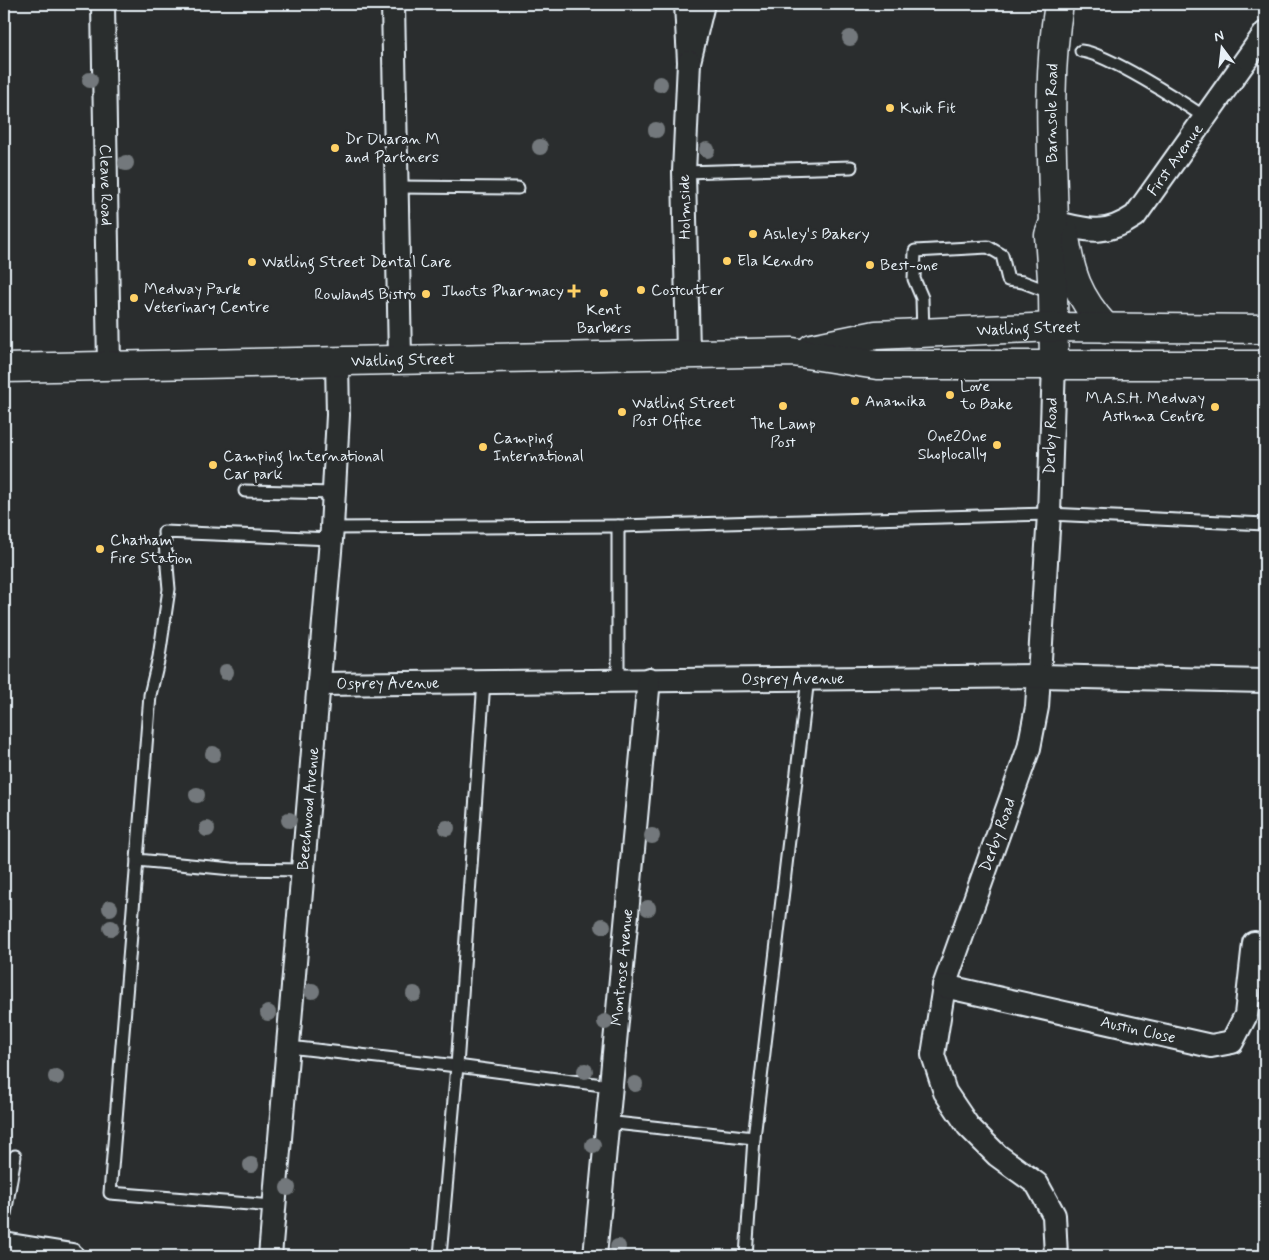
<svg xmlns="http://www.w3.org/2000/svg" width="1269" height="1260" viewBox="0 0 1269 1260" font-family="Mynerve,sans-serif">
<style>
.lines{fill:none;stroke-linecap:round;stroke-linejoin:round}
.service-casing{stroke:#e8f1f8;stroke-width:15}
.minor-casing{stroke:#e8f1f8;stroke-width:26}
.tertiary-casing{stroke:#e8f1f8;stroke-width:31}
.primary-casing{stroke:#e8f1f8;stroke-width:31}
.service{stroke:#2a2d2e;stroke-width:11}
.minor{stroke:#2a2d2e;stroke-width:22}
.tertiary{stroke:#2a2d2e;stroke-width:28}
.primary{stroke:#2a2d2e;stroke-width:28}
.tree{fill:#73787b}
.poi-dot{fill:#ffd166;stroke:#2a2d2e;stroke-width:2}
.labels{text-anchor:middle;dominant-baseline:central;stroke-width:5;stroke-linejoin:round;paint-order:stroke}
.poi-label{font-size:16px;fill:#e8f1f8;stroke:#2a2d2e;text-anchor:start}
.street-label{font-size:16px;fill:#e8f1f8;stroke:#2a2d2e}
</style>
<rect width="100%" height="100%" fill="#2a2d2e"/>
<filter id="ink" filterUnits="userSpaceOnUse"><feTurbulence type="fractalNoise" baseFrequency=".02" numOctaves="2"/><feDisplacementMap in="SourceGraphic" scale="10" xChannelSelector="R" yChannelSelector="G"/><feConvolveMatrix kernelMatrix="1 2 1 2 8 2 1 2 1" color-interpolation-filters="sRGB"/></filter>
<g filter="url(#ink)">
<g class="lines">
<defs>
<g id="service">
<path d="M1081 51C1106 53 1182 102 1206 118"/>
<path d="M684 172 851 167"/>
<path d="M397 187 518 188"/>
<path d="M923 334 922 298 914 279 915 251 988 247 1002 255 1008 280 1023 282 1052 293"/>
<path d="M245 491 334 493"/>
<path d="M332 528 618 526 1049 514 1265 524"/>
<path d="M618 679V526"/>
<path d="M137 860 110 1193 274 1206"/>
<path d="M305 870 232 869 137 860 150 695 159 657 169 589 164 532 331 539"/>
<path d="M289 1047 457 1066 610 1086"/>
<path d="M606 1122 754 1138"/>
<path d="M4 1220 15 1156"/>
<path d="M440 1256 457 1066 484 681"/>
<path d="M746 1256 754 1138 808 678"/>
</g>
<g id="minor">
<path id="s1" d="M103 4 109 366"/>
<path d="M393 4 400 358"/>
<path d="M686 4 689 62 703 4"/>
<path id="s2" d="M1054 222C1087 230 1104 237 1135 216L1265 33"/>
<path d="M688 352 684 172 689 62"/>
<path d="M1054 364 1049 514 1037 707 1029 748 944 986 933 1055 945 1092 968 1126 997 1155 1037 1184 1054 1215 1056 1256"/>
<path id="s3" d="M319 684 1039 676 1265 681"/>
<path id="s4" d="M944 986 1211 1046 1232 1042 1246 1015 1254 943"/>
<path d="M4 1244 72 1255"/>
<path id="s5" d="M270 1256 332 528 338 415 337 362"/>
<path id="s6" d="M595 1256 649 679"/>
</g>
<g id="tertiary">
<path d="M1061 228 1064 231C1070 273 1077 296 1106 328"/>
<path id="s7" d="M1054 364 1053 293 1049 235 1054 222C1052 149 1047 76 1059 4"/>
</g>
<g id="primary">
<path id="s8" d="M812 348 876 335 1054 327 1265 329"/>
<path id="s9" d="M4 368 793 352 877 365H1265"/>
</g>
</defs>
<!-- service casing -->
<use href="#service" class="service-casing"/>
<!-- minor casing -->
<use href="#minor" class="minor-casing"/>
<!-- tertiary casing -->
<use href="#tertiary" class="tertiary-casing"/>
<!-- primary casing -->
<use href="#primary" class="primary-casing"/>
<!-- service -->
<use href="#service" class="service"/>
<!-- minor -->
<use href="#minor" class="minor"/>
<!-- tertiary -->
<use href="#tertiary" class="tertiary"/>
<!-- primary -->
<use href="#primary" class="primary"/>
</g>
<!-- trees -->
<g class="tree">
<circle cx="850" cy="38" r="8"/>
<circle cx="90" cy="80" r="8"/>
<circle cx="660" cy="84" r="8"/>
<circle cx="656" cy="130" r="8"/>
<circle cx="540" cy="147" r="8"/>
<circle cx="707" cy="150" r="8"/>
<circle cx="126" cy="163" r="8"/>
<circle cx="226" cy="672" r="8"/>
<circle cx="213" cy="754" r="8"/>
<circle cx="197" cy="795" r="8"/>
<circle cx="289" cy="820" r="8"/>
<circle cx="447" cy="828" r="8"/>
<circle cx="207" cy="829" r="8"/>
<circle cx="652" cy="836" r="8"/>
<circle cx="110" cy="908" r="8"/>
<circle cx="648" cy="908" r="8"/>
<circle cx="603" cy="926" r="8"/>
<circle cx="111" cy="928" r="8"/>
<circle cx="312" cy="991" r="8"/>
<circle cx="414" cy="994" r="8"/>
<circle cx="268" cy="1013" r="8"/>
<circle cx="605" cy="1022" r="8"/>
<circle cx="585" cy="1071" r="8"/>
<circle cx="56" cy="1077" r="8"/>
<circle cx="635" cy="1084" r="8"/>
<circle cx="593" cy="1145" r="8"/>
<circle cx="251" cy="1165" r="8"/>
<circle cx="288" cy="1188" r="8"/>
<circle cx="618" cy="1247" r="8"/>
</g>
</g>
<!-- markers -->
<g class="poi-dot">
<circle cx="890" cy="108" r="5"/>
<circle cx="335" cy="148" r="5"/>
<circle cx="753" cy="234" r="5"/>
<circle cx="727" cy="261" r="5"/>
<circle cx="252" cy="262" r="5"/>
<circle cx="870" cy="265" r="5"/>
<circle cx="641" cy="290" r="5"/>
<path d="M571.5 283.5h5v5h5v5h-5v5h-5v-5h-5v-5h5z"/>
<circle cx="604" cy="293" r="5"/>
<circle cx="426" cy="294" r="5"/>
<circle cx="134" cy="298" r="5"/>
<circle cx="950" cy="395" r="5"/>
<circle cx="855" cy="401" r="5"/>
<circle cx="783" cy="406" r="5"/>
<circle cx="1215" cy="407" r="5"/>
<circle cx="622" cy="412" r="5"/>
<circle cx="997" cy="445" r="5"/>
<circle cx="483" cy="447" r="5"/>
<circle cx="213" cy="465" r="5"/>
<circle cx="100" cy="549" r="5"/>
</g>
<g class="labels">
<!-- poi labels -->
<g class="poi-label">
<text x="900" y="108">Kwik Fit</text>
<text x="345" y="139">Dr Dharan M<tspan x="345" dy="18">and Partners</tspan></text>
<text x="763" y="234">Ashley's Bakery</text>
<text x="737" y="261">Ela Kendro</text>
<text x="262" y="262">Watling Street Dental Care</text>
<text x="880" y="265">Best-one</text>
<text x="144" y="289">Medway Park<tspan x="144" dy="18">Veterinary Centre</tspan></text>
<text x="651" y="290">Costcutter</text>
<text x="564" y="291" text-anchor="end">Jhoots Pharmacy</text>
<text x="416" y="294" text-anchor="end">Rowlands Bistro</text>
<text x="604" y="310" text-anchor="middle">Kent<tspan x="604" dy="18">Barbers</tspan></text>
<text x="960" y="386">Love<tspan x="960" dy="18">to Bake</tspan></text>
<text x="1205" y="398" text-anchor="end">M.A.S.H. Medway<tspan x="1205" dy="18">Asthma Centre</tspan></text>
<text x="865" y="401">Anamika</text>
<text x="632" y="403">Watling Street<tspan x="632" dy="18">Post Office</tspan></text>
<text x="783" y="424" text-anchor="middle">The Lamp<tspan x="783" dy="18">Post</tspan></text>
<text x="987" y="436" text-anchor="end">One2One<tspan x="987" dy="18">Shoplocally</tspan></text>
<text x="493" y="438">Camping<tspan x="493" dy="18">International</tspan></text>
<text x="223" y="456">Camping International<tspan x="223" dy="18">Car park</tspan></text>
<text x="110" y="540">Chatham<tspan x="110" dy="18">Fire Station</tspan></text>
</g>
<!-- street labels -->
<g class="street-label">
<text stroke="none"><textPath href="#s7" startOffset="252">Barnsole Road</textPath></text>
<text stroke="none"><textPath href="#s2" startOffset="154">First Avenue</textPath></text>
<text stroke="none"><textPath href="#s1" startOffset="181">Cleave Road</textPath></text>
<text transform="translate(685 207) rotate(-91)">Holmside</text>
<text stroke="none"><textPath href="#s8" startOffset="218">Watling Street</textPath></text>
<text stroke="none"><textPath href="#s9" startOffset="399">Watling Street</textPath></text>
<text transform="translate(1051 436) rotate(-88)">Derby Road</text>
<text stroke="none"><textPath href="#s3" startOffset="474">Osprey Avenue</textPath></text>
<text stroke="none"><textPath href="#s3" startOffset="69">Osprey Avenue</textPath></text>
<text stroke="none"><textPath href="#s5" startOffset="449">Beechwood Avenue</textPath></text>
<text transform="translate(998 835) rotate(-70)">Derby Road</text>
<text stroke="none"><textPath href="#s6" startOffset="290">Montrose Avenue</textPath></text>
<text stroke="none"><textPath href="#s4" startOffset="199">Austin Close</textPath></text>
</g>
</g>
<!-- margin -->
<rect width="1269" height="1260" fill="none" stroke="#2a2d2e" stroke-width="20"/>
<rect x="10" y="10" width="1249" height="1240" fill="none" stroke="#e8f1f8" stroke-width="2" filter="url(#ink)"/>
<!-- north arrow -->
<g transform="translate(1222 48) rotate(345)" stroke="#2a2d2e" stroke-width="4" paint-order="stroke">
<path d="M0-4L9 19L0 12L-9 19Z" fill="#e8f1f8"/>
<text y="-8" font-size="14" font-weight="bold" text-anchor="middle" fill="#e8f1f8">N</text>
</g>
</svg>
